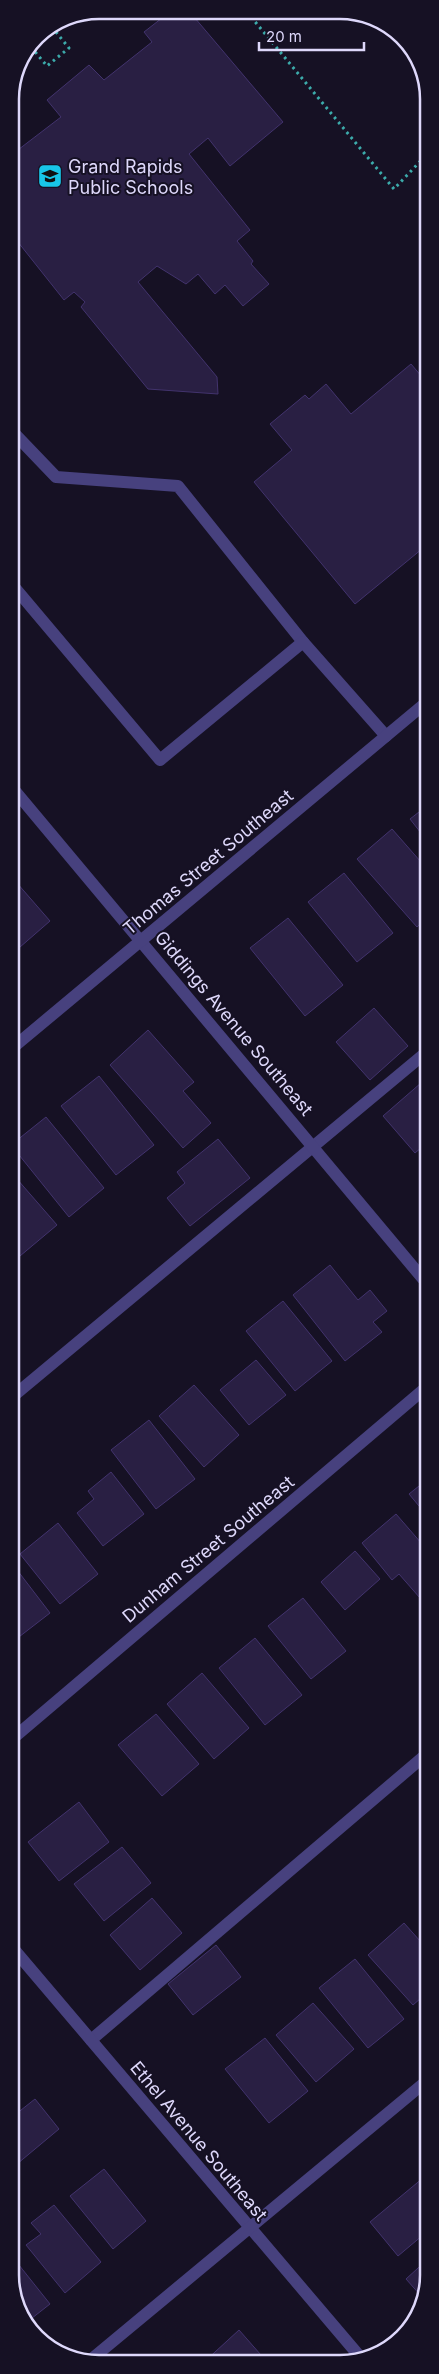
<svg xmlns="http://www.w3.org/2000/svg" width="439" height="2374" viewBox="0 0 439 2374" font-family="Inter,sans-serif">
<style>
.building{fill:#291f43;stroke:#42336d}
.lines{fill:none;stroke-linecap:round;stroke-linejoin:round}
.path{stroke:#3cabab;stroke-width:3;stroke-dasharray:2.5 4;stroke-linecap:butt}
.lane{stroke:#47417e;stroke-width:12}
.street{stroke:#47417e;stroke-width:12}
.labels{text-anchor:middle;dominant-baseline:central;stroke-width:4;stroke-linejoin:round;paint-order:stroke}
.poi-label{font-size:18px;fill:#ded8fb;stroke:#161124;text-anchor:start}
.street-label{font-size:18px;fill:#ded8fb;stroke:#161124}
.rim{fill:none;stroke:#ded8fb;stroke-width:2.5}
</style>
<rect width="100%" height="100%" fill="#161124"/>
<!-- building -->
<g class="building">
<path d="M171 11H189L283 122 230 166 208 138 189 154 250 230 237 241 253 261 251 264 269 284 243 306 225 285 215 294 198 274 186 284 157 266 138 282 217 377 218 394 148 389 81 307 85 302 74 292 64 300 10 232V156L61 117 47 100 89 65 104 80 152 42 144 32Z"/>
<path d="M411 364 428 384V544L355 604 254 482 292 450 270 424 305 395 309 399 326 384 351 414Z"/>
<path d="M428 805V842L410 819Z"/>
<path d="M392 829 428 870V917L417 927 357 859Z"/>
<path d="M344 873 393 933 357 962 308 902Z"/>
<path d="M10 875 50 921 12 954 10 952Z"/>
<path d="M288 918 343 985 305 1016 250 948Z"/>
<path d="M374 1008 408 1046 370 1080 336 1042Z"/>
<path d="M148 1030 194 1082 183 1091 211 1123 183 1148 110 1065Z"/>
<path d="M99 1076 154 1145 116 1175 61 1106Z"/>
<path d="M429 1076V1141L415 1153 383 1116Z"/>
<path d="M46 1117 104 1188 69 1217 11 1145Z"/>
<path d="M218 1139 250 1178 190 1226 167 1198 185 1183 177 1172Z"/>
<path d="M10 1171 57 1225 20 1256 10 1245Z"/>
<path d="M330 1265 358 1300 370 1290 387 1311 373 1322 382 1332 345 1361 293 1295Z"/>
<path d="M283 1301 332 1361 295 1391 246 1331Z"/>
<path d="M256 1360 286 1395 249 1425 220 1390Z"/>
<path d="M194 1385 239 1435 204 1467 159 1416Z"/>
<path d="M149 1420 195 1479 156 1509 111 1450Z"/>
<path d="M111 1472 144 1514 103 1546 77 1513 94 1499 88 1491Z"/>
<path d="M429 1478V1518L409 1494Z"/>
<path d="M396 1514 429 1552V1591L420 1598 399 1574 392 1580 362 1543Z"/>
<path d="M58 1523 98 1574 60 1604 20 1554Z"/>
<path d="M355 1551 380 1579 345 1610 321 1582Z"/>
<path d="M11 1562 50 1613 15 1640 11 1634Z"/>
<path d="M303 1598 346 1651 311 1679 268 1626Z"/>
<path d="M255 1638 302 1695 265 1725 219 1668Z"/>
<path d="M202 1673 249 1728 214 1759 167 1704Z"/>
<path d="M156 1714 199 1764 162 1796 118 1745Z"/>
<path d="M79 1802 109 1842 59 1881 28 1842Z"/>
<path d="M122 1847 151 1883 104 1921 74 1884Z"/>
<path d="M152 1898 182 1933 140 1970 110 1935Z"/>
<path d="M429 1906V1917L423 1910Z"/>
<path d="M404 1923 429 1951V1991L413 2005 368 1955Z"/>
<path d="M216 1945 241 1977 193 2015 168 1984Z"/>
<path d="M355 1959 404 2019 368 2048 319 1988Z"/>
<path d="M313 2003 354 2049 316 2082 276 2035Z"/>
<path d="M265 2038 308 2091 269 2123 225 2069Z"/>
<path d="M11 2077 19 2087 11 2093Z"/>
<path d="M35 2099 59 2129 11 2169V2111L12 2110 16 2114Z"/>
<path d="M104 2169 146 2221 113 2249 70 2196Z"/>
<path d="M429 2173V2230L398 2256 370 2222Z"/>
<path d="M54 2205 101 2262 65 2293 26 2245 41 2234 31 2223Z"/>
<path d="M11 2255 50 2304 27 2322 11 2286Z"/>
<path d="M429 2258V2280L422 2297 406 2279Z"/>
<path d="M239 2330 268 2363H203Z"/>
</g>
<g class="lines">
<!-- path -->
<g class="path">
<path d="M247 12 394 189 428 153"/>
<path d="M31 47 47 66 69 48 51 26"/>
</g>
<!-- lane -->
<g class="lane">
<path d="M10 429 56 477 178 486 303 642"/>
<path d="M10 582 160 760 303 642 386 736"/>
<path d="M11 1398 429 1050"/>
<path d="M91 2040 429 1752"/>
</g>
<!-- street -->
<g class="street">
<path d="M10 785 429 1286"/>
<path d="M10 1050 428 701"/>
<path d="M11 1740 429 1385"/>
<path d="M11 1946 361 2358"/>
<path d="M88 2362 429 2079"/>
</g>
</g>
<!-- icons -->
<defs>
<symbol id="school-square" viewBox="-11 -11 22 22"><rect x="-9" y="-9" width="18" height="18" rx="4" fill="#18c6e8" stroke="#161124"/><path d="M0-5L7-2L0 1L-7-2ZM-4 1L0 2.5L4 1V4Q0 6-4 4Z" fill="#111"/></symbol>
</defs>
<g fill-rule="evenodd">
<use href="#school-square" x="36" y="162" width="28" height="28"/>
</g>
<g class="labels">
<!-- poi labels -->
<g class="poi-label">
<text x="68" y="166">Grand Rapids<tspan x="68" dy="21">Public Schools</tspan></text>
</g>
<!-- street labels -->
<g class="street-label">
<text transform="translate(208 862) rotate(-40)">Thomas Street Southeast</text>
<text transform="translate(234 1023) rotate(50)">Giddings Avenue Southeast</text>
<text transform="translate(208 1549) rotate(-40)">Dunham Street Southeast</text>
<text transform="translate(199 2141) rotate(50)">Ethel Avenue Southeast</text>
</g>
</g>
<!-- crop -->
<path d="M0 0H439V2374H0ZM99 19H340A80 80 0 0 1 420 99V2275A80 80 0 0 1 340 2355H99A80 80 0 0 1 19 2275V99A80 80 0 0 1 99 19Z" fill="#161124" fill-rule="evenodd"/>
<path class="rim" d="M99 19H340A80 80 0 0 1 420 99V2275A80 80 0 0 1 340 2355H99A80 80 0 0 1 19 2275V99A80 80 0 0 1 99 19Z"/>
<!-- scale -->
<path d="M259 42v8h105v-8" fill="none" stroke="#ded8fb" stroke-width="2.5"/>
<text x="266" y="42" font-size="15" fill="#ded8fb" stroke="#161124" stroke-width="4" paint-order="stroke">20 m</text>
</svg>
